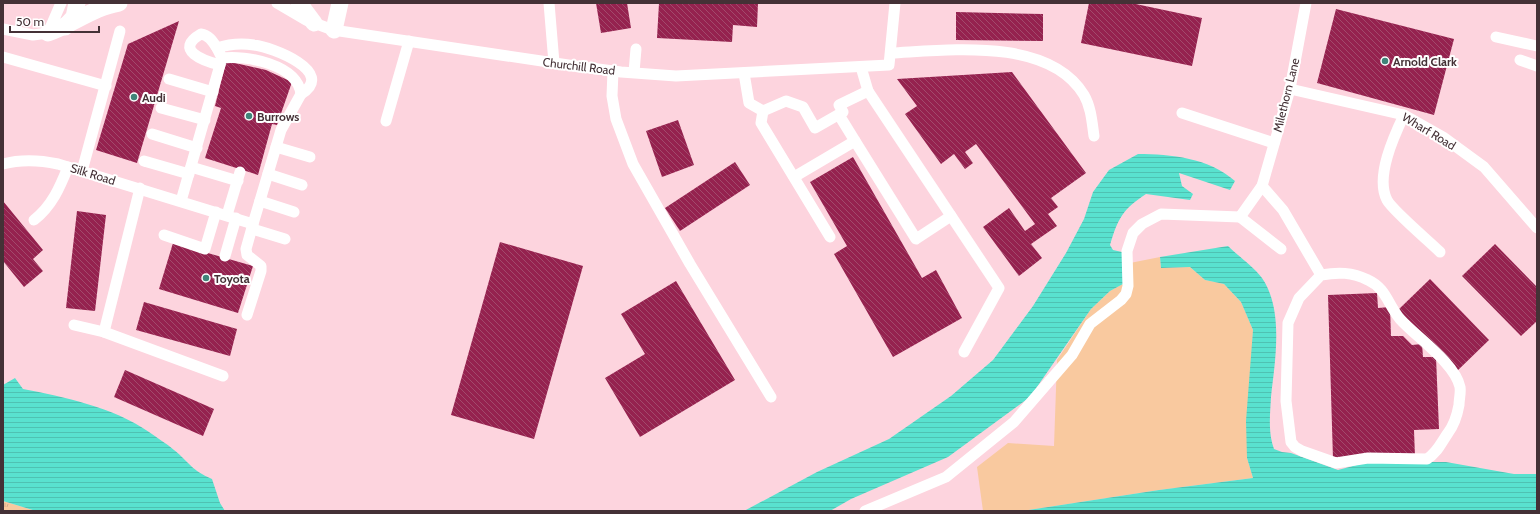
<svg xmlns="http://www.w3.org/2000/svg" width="1540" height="514" viewBox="0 0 1540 514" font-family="Cabin,sans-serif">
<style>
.grass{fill:url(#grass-tufts)}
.green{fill:#f9c99f}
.water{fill:url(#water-rules)}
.building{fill:url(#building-back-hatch)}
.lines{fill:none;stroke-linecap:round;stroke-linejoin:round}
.minor{stroke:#fff;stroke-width:11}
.highway{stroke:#fff;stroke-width:17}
.poi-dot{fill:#3f8479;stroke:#fff;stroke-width:1.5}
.labels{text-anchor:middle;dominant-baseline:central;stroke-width:4;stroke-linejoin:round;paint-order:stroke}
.poi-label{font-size:12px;font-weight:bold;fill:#443136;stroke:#fff;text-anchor:start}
.street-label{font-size:12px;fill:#443136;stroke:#fff}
</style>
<defs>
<pattern id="grass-tufts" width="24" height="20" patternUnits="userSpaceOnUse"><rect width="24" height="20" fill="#f9c99f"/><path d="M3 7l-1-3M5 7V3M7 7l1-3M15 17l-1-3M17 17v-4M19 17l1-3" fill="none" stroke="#d7ad8a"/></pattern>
<pattern id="water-rules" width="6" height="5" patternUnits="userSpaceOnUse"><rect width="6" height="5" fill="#59e2cf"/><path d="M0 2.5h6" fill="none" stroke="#4fc2b2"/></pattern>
<pattern id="building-back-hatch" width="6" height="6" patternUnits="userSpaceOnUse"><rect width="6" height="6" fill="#95224f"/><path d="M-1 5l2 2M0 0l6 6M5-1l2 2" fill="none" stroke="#a24a6c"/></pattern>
</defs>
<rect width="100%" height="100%" fill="#fdd4de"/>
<!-- grass -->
<path class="grass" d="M3 501 36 511H3Z"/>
<!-- green -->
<path class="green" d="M1160 257 1161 268 1190 267 1205 280 1224 284 1241 302 1253 330 1247 458 1253 478 1159 490 1022 511H983L977 467 1008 443 1054 446 1057 360 1091 309 1110 291 1123 284 1125 264Z"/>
<!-- water -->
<g class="water">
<path d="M1138 154C1171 154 1209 158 1235 181L1230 190 1179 173 1182 186 1193 194 1190 200 1146 194C1123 209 1118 218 1110 245L1113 250 1122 252 1123 284 1110 291 1091 309 1030 397 948 457 851 499 830 511H744L817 472 889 439 951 396 993 360 1033 306 1066 253 1084 219 1093 192 1109 170Z"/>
<path d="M1228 246C1238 256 1253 266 1262 278 1284 310 1275 361 1271 397 1270 415 1268 433 1274 449L1282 452 1291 453 1338 470 1368 462H1446L1514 474H1537V511H1022L1159 490 1253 478 1247 458 1246 421 1253 330 1241 302 1224 284 1205 280 1190 267 1161 268 1160 257Z"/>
<path d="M15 378 23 389C64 397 113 407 149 432 157 438 166 443 174 450 190 463 191 470 212 479L220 503 225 511H36L3 501V385Z"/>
</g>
<!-- building -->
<g class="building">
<path d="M596 3H627L631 28 601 33Z"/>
<path d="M659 3H758L757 27 733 25 732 42 657 38Z"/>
<path d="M1089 3H1131L1202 18 1192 66 1081 43Z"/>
<path d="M1336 9 1454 39 1434 115 1317 83Z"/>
<path d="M956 12 1043 14V41L956 40Z"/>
<path d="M179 21 137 163 96 150 128 44Z"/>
<path d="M226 62 235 63 266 70 292 82 277 125 272 124 258 175 205 158 221 108 215 106Z"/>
<path d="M1012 72 1086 173 1051 198 1058 207 1048 214 1057 226 1031 244 1042 258 1019 276 983 227 1009 208 1025 231 1035 224 976 144 965 152 973 163 965 169 954 154 941 164 905 114 917 106 897 79Z"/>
<path d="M678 120 694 165 662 177 646 131Z"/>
<path d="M853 157 922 278 936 270 962 318 893 357 834 254 847 246 810 182Z"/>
<path d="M735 162 750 185 680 231 665 208Z"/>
<path d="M3 201 43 250 33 259 43 271 24 287 3 261Z"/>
<path d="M77 211 106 215 95 311 66 308Z"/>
<path d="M500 242 583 266 534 439 451 415Z"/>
<path d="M173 243 253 266 238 313 159 289Z"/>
<path d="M1495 244 1537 287V321L1521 336 1462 276Z"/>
<path d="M1430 279 1489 340 1456 372 1397 311Z"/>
<path d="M676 281 735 380 640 437 605 378 645 354 621 314Z"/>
<path d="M1377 293 1378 308 1390 307 1391 336H1403L1412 345 1422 344 1423 357H1436L1439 429 1414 430 1415 457 1333 459 1328 295Z"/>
<path d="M144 302 237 329 230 356 136 330Z"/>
<path d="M125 370 214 409 203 436 114 397Z"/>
</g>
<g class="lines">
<!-- minor -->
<g class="minor">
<path d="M277 3 306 20 333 30 575 66 621 72 676 76 889 65 895 3"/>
<path d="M549 3 554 63"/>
<path d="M3 29 33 35 48 33"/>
<path d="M48 33 61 3"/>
<path d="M1496 37 1537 46"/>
<path d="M217 48C213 42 209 35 201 34 173 50 204 61 220 65"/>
<path d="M891 53C949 50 1049 37 1084 95 1091 107 1092 122 1094 136"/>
<path d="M3 57 106 86"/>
<path d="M222 58 217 48C229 44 241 43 254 45 272 47 337 72 301 94"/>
<path d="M1520 60 1537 66"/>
<path d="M861 67 868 91 999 288 964 352"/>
<path d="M613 71 612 96 616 119 633 164 690 264 771 397"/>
<path d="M634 72 636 49"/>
<path d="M744 73 749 103 763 111 786 101 803 107 815 128 843 112 839 105 868 91"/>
<path d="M169 79 213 92"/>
<path d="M1290 89 1404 115 1443 137 1484 167 1537 228"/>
<path d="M161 108 205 120"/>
<path d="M763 111 761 123 830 237"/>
<path d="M1182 113 1274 143"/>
<path d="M839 115 855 141"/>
<path d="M1404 115C1394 136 1375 177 1387 200 1392 210 1430 242 1440 252"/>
<path d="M386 121 409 41"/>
<path d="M152 134 197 148"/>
<path d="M276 147 310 157"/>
<path d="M144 161 189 174"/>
<path d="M3 164C22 159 39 160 58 164L253 224 281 130 301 94C297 64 246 55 222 58L181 201"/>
<path d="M191 167 238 181"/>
<path d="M82 171 120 31"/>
<path d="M268 174 302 185"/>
<path d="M794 177 855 141 916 239 951 216"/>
<path d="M1262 186 1283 210 1321 275 1299 298 1288 323 1286 401 1291 442 1295 447 1302 451 1336 463 1368 458 1427 459C1437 453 1441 443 1448 433 1454 425 1457 416 1459 405 1459 399 1461 393 1460 387 1455 363 1416 337 1400 319 1388 305 1386 288 1368 280 1352 272 1338 272 1321 275"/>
<path d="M140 188 104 332 223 376"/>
<path d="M260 201 294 212"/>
<path d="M227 215 240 172"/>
<path d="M1240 217 1281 249"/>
<path d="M34 220C52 206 60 187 68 167"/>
<path d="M252 229 285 239"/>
<path d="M164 235 205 249 216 212"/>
<path d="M225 256 236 218"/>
<path d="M247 315 261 271V266L247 255 246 249 253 224"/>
<path d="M74 325 104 332"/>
<path d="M865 511 946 477 1014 422 1072 355 1090 324 1121 300 1126 294 1128 286 1127 251 1133 233 1142 224 1161 214 1240 217 1262 186 1290 89 1306 3"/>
</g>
<!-- highway -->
<g class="highway">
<path d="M299 3 314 23"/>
<path d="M65 27 74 17 77 3"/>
<path d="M334 30 340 3"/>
<path d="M48 33C72 25 94 7 119 3"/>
</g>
</g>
<!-- markers -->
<g class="poi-dot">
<circle cx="1385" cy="61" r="4"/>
<circle cx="134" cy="97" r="4"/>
<circle cx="249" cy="116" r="4"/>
<circle cx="206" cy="278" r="4"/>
</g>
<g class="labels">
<!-- poi labels -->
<g class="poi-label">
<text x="1393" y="61">Arnold Clark</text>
<text x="142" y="97">Audi</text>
<text x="257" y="116">Burrows</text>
<text x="214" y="278">Toyota</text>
</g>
<!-- street labels -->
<g class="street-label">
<text transform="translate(579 66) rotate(7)">Churchill Road</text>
<text transform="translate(1286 95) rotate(-76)">Milethorn Lane</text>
<text transform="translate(1429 131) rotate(31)">Wharf Road</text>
<text transform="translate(93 174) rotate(17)">Silk Road</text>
</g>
</g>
<!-- border -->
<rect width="1540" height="514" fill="none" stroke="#443136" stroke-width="8"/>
<!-- scale -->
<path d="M10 26v6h89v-6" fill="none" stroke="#443136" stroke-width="2"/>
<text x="16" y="26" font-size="12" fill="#443136" stroke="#ffffff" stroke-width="3" paint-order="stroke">50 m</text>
</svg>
